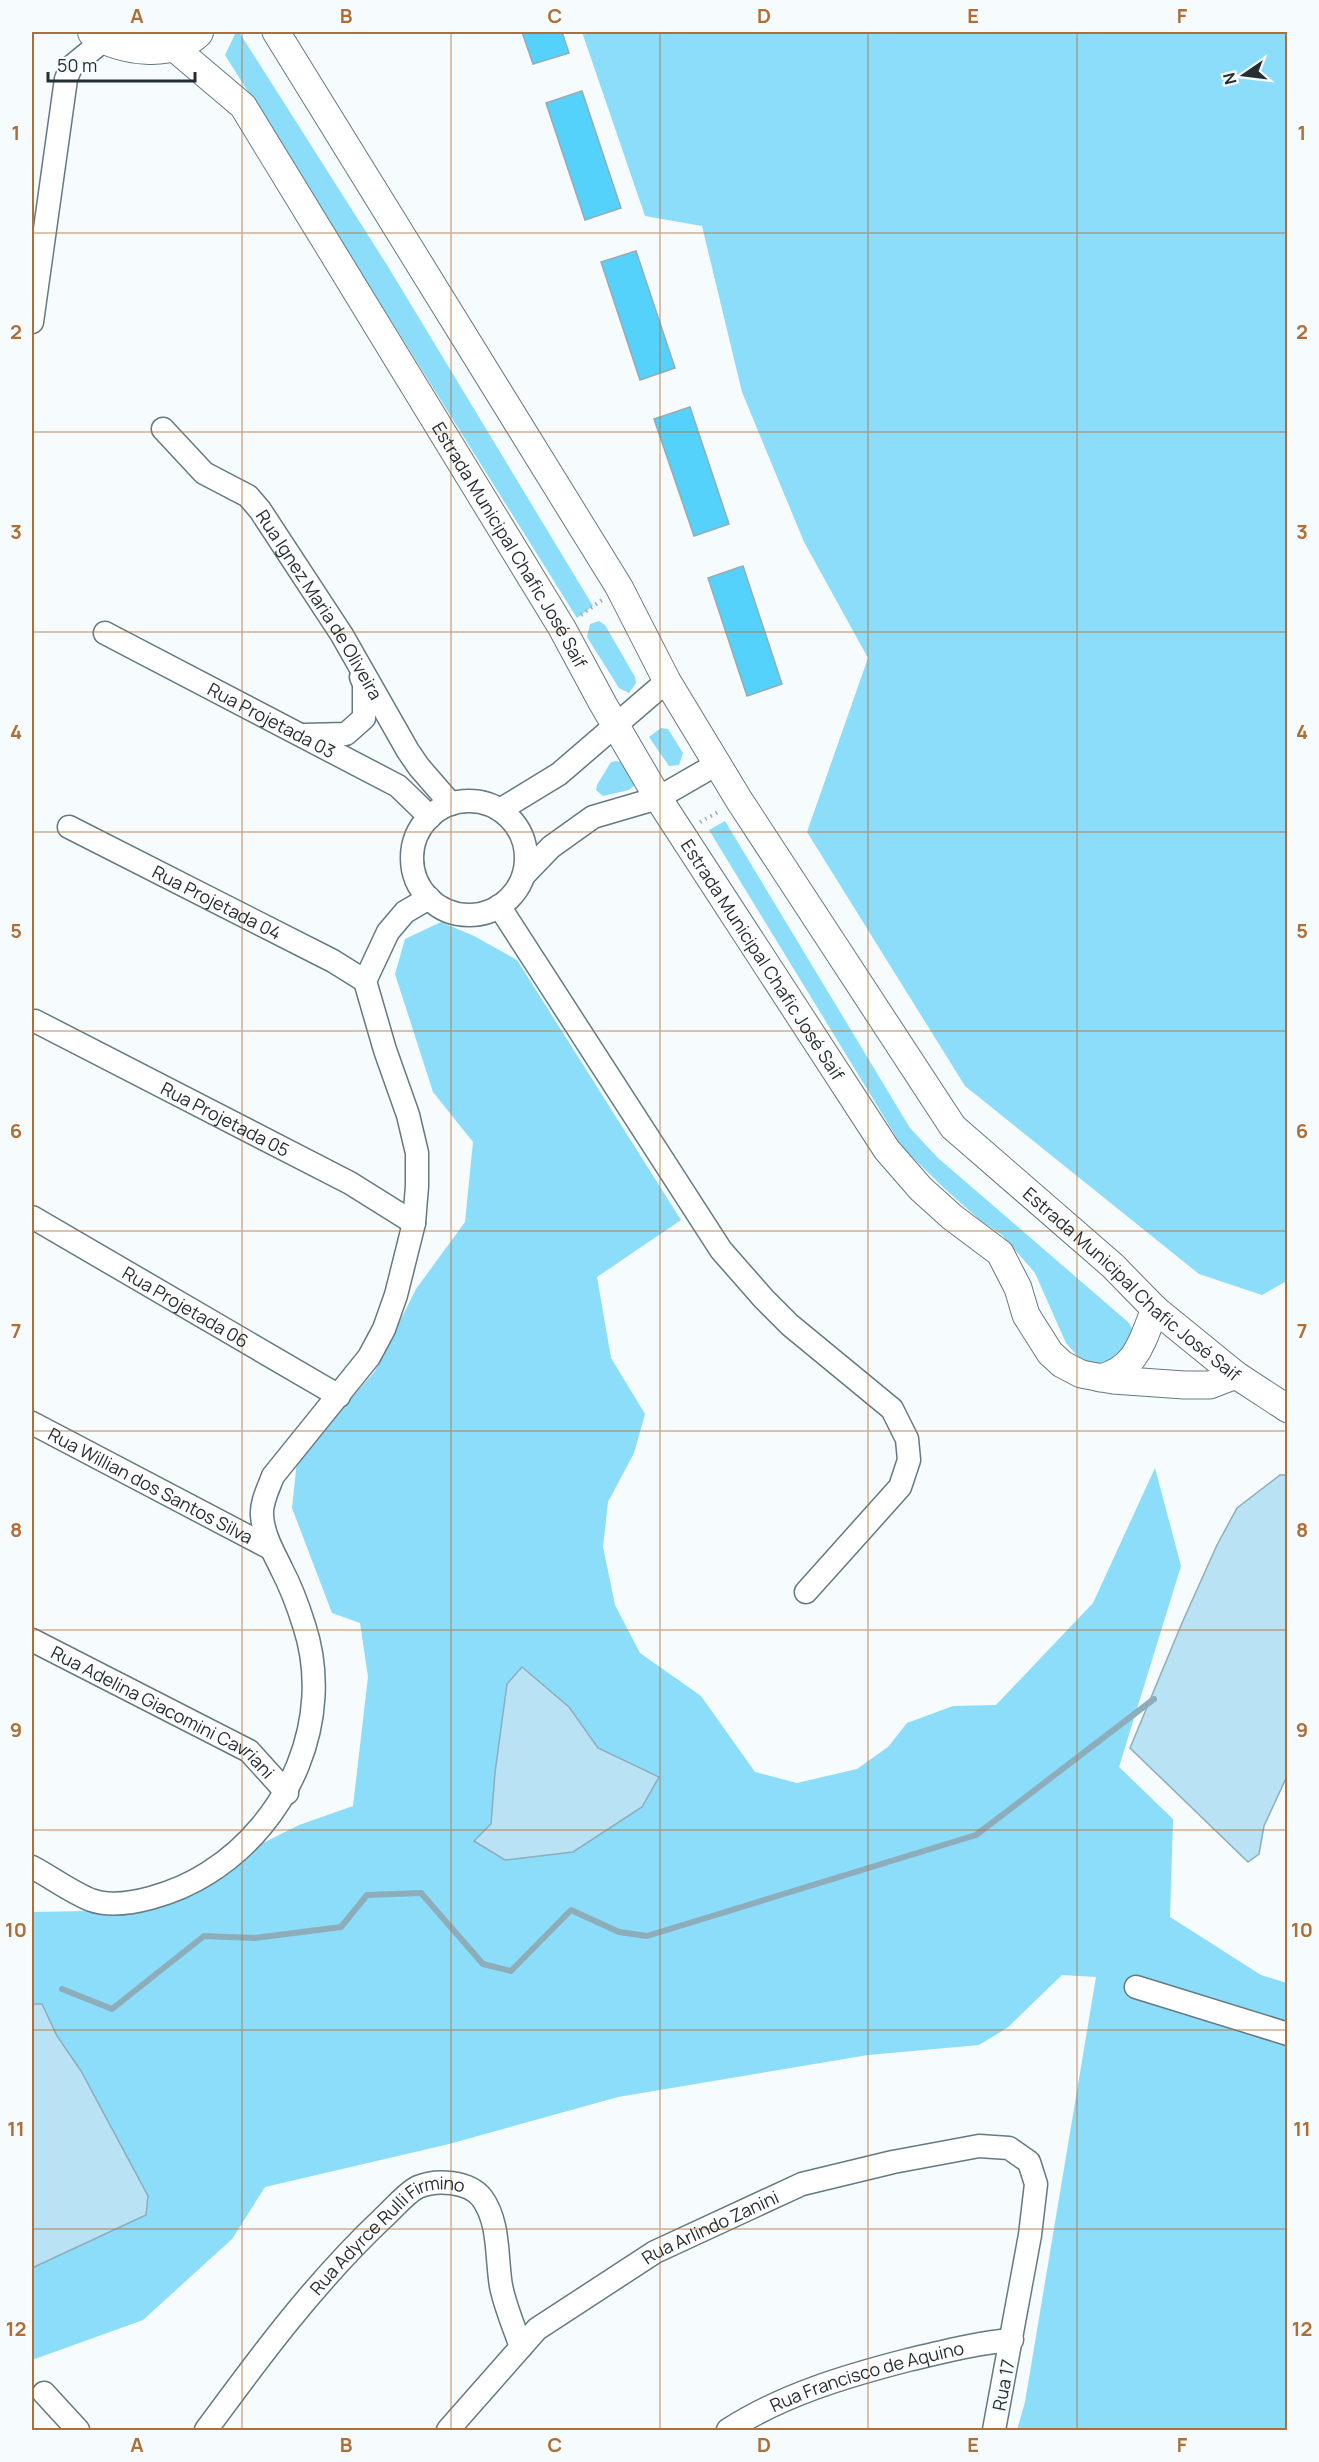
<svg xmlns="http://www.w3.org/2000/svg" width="1319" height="2462" viewBox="0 0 1319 2462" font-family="Manrope,sans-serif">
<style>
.green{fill:#8cddfa;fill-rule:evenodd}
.water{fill:#b9e3f4;stroke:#8dadba;stroke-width:1.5}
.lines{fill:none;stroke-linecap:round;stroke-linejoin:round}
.stream{stroke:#8dadba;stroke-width:6}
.building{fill:#54d2fc;stroke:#96acb5;stroke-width:1.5}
.minor-casing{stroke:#647a82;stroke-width:25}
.tertiary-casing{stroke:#647a82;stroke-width:29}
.secondary-casing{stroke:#647a82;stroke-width:34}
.path{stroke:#a5acaf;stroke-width:4;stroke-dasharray:1.5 4.5;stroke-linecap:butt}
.minor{stroke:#fff;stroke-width:22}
.tertiary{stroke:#fff;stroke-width:27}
.secondary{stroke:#fff;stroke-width:32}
.grid{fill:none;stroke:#ae6e36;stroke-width:1.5;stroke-opacity:0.55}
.labels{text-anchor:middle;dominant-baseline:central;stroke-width:5;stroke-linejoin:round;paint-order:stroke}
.street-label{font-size:18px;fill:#252e32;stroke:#f6fbfd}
.neatline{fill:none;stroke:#ae6e36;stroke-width:2}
.grid-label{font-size:20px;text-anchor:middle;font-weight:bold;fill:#ae6e36}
</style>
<rect width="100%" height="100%" fill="#f6fbfd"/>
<!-- green -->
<g class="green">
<path d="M236 32H239L387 265 593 606 577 618 225 55Z"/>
<path d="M582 32H1287L1288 1280 1262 1295 1199 1274 965 1086 807 832 868 658 804 542 742 392 702 226 645 216Z"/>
<path d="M599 621 605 625 635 677 636 683 629 693 619 688 587 637 590 624Z"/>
<path d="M661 728 668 729 683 753 679 765 669 766 649 737Z"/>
<path d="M616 761 625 763 635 785 629 790 603 796 596 790 597 785 611 762Z"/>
<path d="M725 821 910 1128 938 1158 1128 1322 1136 1334 1105 1370 1083 1362 1066 1343 1035 1273 1002 1235 981 1221 945 1189 903 1148 709 830Z"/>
<path d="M441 922 474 936 517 960 681 1220 597 1277 611 1358 645 1414 634 1453 608 1502 603 1547 615 1605 640 1653 701 1696 755 1772 797 1783 857 1769 888 1747 907 1723 953 1706 996 1705 1093 1603 1155 1468 1181 1566 1119 1767 1173 1819 1170 1917 1261 1975 1287 1983V2430H1017L1025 2402 1096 1977 1062 1975 1007 2028 979 2045 868 2055 618 2097 449 2144 265 2187 232 2239 143 2320 32 2360V2268L146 2215 147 2196 81 2071 57 2036 42 2004H32V1912L89 1911 257 1846 299 1825 353 1806 368 1677 360 1623 332 1613 292 1508 297 1461 375 1371 416 1289 465 1222 473 1142 433 1092 395 974 405 939ZM507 1684 569 1707 598 1748 659 1777 474 1841 491 1824 495 1773Z"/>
</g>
<!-- water -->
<g class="water">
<path d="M1280 1475H1288L1287 1776 1264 1826 1259 1854 1248 1862 1130 1748 1182 1623 1217 1545 1237 1508Z"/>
<path d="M522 1667 569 1707 598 1748 659 1777 642 1807 573 1852 505 1860 474 1841 491 1824 495 1773 507 1684Z"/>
<path d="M32 2004H42L57 2036 81 2071 148 2196 146 2215 32 2268Z"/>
</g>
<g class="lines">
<!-- stream -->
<path class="stream" d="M62 1989 112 2009 204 1936 255 1938 341 1927 367 1895 421 1893 483 1964 511 1971 571 1910 619 1932 647 1936 976 1835 1154 1699"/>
</g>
<!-- building -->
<g class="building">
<path d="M522 32H562L569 53 533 64Z"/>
<path d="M582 91 621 208 585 220 546 103Z"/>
<path d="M636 251 675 368 640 380 601 262Z"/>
<path d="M690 407 729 524 694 536 654 419Z"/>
<path d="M743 566 782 684 747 696 708 578Z"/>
</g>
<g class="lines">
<defs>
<g id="minor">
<path d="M32 322 66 79 71 67 105 39"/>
<path id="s1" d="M163 429 204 473 248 496 260 510 342 635 408 751 419 767 451 804"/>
<path id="s2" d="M105 633 398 786 430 817"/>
<path d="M304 735 346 734 364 718V684L361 677"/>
<circle cx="469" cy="858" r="57"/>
<path d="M500 810 559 774 667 681"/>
<path id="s3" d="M69 827 333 961 365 981"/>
<path d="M524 875 551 847 593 817 658 798 717 764"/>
<path d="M499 906 721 1250 764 1299 790 1325 892 1409 907 1439 909 1460 900 1487 806 1592"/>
<path id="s4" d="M35 1021 350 1183 414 1223"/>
<path id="s5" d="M32 1217 339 1396"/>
<path id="s6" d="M32 1423 270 1548"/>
<path id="s7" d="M32 1640 249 1751 287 1793"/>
<path d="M32 1867C51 1877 71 1892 91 1900 124 1912 180 1891 208 1873 289 1822 335 1719 304 1625 298 1606 291 1587 282 1570 274 1553 263 1535 262 1515 261 1502 269 1487 273 1476L369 1357 384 1329 396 1295 414 1223 417 1186V1153L408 1115 385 1050 365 981 388 932 405 912 429 898"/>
<path d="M1136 1987 1288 2034"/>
<path d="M44 2393 78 2430"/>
<path id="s8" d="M206 2430C261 2355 316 2281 384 2217 394 2208 406 2193 418 2187 436 2179 469 2181 482 2198 500 2223 496 2256 501 2286 505 2306 514 2327 521 2347"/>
<path id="s9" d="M448 2430 537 2329 655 2252 802 2184 893 2162 979 2146 1009 2148 1029 2162 1036 2184 1030 2235 994 2430"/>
<path id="s10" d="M728 2430C782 2395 846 2376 908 2360 942 2352 976 2343 1012 2340"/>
</g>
<g id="tertiary">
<path id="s11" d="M276 32 619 587 667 681 739 800 953 1127 1113 1266 1155 1309 1236 1375 1288 1409"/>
<path id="s12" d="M171 45 243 106 562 628 603 704 658 798 887 1150 921 1189 952 1217 1000 1253 1018 1288 1026 1315 1050 1353 1062 1364 1081 1374 1113 1380 1184 1385H1210L1236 1375"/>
<path d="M1100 1378C1137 1369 1142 1341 1155 1309"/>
</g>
<path id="secondary" d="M94 32C122 49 171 57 197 32"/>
</defs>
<!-- minor casing -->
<use href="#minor" class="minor-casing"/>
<!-- tertiary casing -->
<use href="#tertiary" class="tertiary-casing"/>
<!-- secondary casing -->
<use href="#secondary" class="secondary-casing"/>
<!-- path -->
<g class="path">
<path d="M581 615 602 600"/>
<path d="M700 822 720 811"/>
</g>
<!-- minor -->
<use href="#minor" class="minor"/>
<!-- tertiary -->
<use href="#tertiary" class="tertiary"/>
<!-- secondary -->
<use href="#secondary" class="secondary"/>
</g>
<!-- grid -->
<path class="grid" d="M242 32V2430M451 32V2430M660 32V2430M868 32V2430M1077 32V2430M32 233H1288M32 432H1288M32 632H1288M32 832H1288M32 1031H1288M32 1231H1288M32 1431H1288M32 1630H1288M32 1830H1288M32 2030H1288M32 2229H1288"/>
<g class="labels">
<!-- street labels -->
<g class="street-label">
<text stroke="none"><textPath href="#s12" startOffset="608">Estrada Municipal Chafic José Saif</textPath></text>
<text stroke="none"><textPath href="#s1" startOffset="240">Rua Ignez Maria de Oliveira</textPath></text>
<text stroke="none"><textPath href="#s2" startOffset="188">Rua Projetada 03</textPath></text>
<text stroke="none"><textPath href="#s3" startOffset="166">Rua Projetada 04</textPath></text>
<text stroke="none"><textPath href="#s12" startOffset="1094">Estrada Municipal Chafic José Saif</textPath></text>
<text stroke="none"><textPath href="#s4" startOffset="214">Rua Projetada 05</textPath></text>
<text stroke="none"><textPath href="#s11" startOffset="1526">Estrada Municipal Chafic José Saif</textPath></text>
<text stroke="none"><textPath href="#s5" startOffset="178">Rua Projetada 06</textPath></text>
<text stroke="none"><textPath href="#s6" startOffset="134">Rua Willian dos Santos Silva</textPath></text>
<text stroke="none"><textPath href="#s7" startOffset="150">Rua Adelina Giacomini Cavriani</textPath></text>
<text stroke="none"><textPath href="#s9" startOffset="336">Rua Arlindo Zanini</textPath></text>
<text stroke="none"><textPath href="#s8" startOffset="273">Rua Adyrce Rulli Firmino</textPath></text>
<text stroke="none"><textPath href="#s10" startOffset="150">Rua Francisco de Aquino</textPath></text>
<text transform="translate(1003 2385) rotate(-79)">Rua 17</text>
</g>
</g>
<!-- border -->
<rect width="1319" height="2462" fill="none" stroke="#f6fbfd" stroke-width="66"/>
<!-- north arrow -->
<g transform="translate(1244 75) rotate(256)" stroke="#f6fbfd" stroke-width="4.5" paint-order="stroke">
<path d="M0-4.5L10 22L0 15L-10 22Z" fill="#252e32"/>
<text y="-9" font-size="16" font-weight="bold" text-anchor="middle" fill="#252e32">N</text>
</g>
<!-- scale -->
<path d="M48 72v9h147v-9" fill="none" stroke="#252e32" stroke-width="3"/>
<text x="57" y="72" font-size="18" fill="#252e32" stroke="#f6fbfd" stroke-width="4.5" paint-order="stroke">50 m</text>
<rect x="33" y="33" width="1253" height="2396" class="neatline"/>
<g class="grid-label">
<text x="137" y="23">A</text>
<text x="346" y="23">B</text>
<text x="555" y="23">C</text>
<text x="764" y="23">D</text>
<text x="973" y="23">E</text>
<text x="1182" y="23">F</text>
<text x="16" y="140">1</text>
<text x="1302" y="140">1</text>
<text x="16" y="339">2</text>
<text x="1302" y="339">2</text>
<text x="16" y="539">3</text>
<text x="1302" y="539">3</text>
<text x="16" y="739">4</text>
<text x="1302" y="739">4</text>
<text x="16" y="938">5</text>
<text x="1302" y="938">5</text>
<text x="16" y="1138">6</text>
<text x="1302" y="1138">6</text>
<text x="16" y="1338">7</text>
<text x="1302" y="1338">7</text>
<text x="16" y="1537">8</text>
<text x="1302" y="1537">8</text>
<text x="16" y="1737">9</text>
<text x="1302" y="1737">9</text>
<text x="16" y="1937">10</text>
<text x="1302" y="1937">10</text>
<text x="16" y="2136">11</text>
<text x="1302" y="2136">11</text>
<text x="16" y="2336">12</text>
<text x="1302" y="2336">12</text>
<text x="137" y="2452">A</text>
<text x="346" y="2452">B</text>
<text x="555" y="2452">C</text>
<text x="764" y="2452">D</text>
<text x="973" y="2452">E</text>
<text x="1182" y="2452">F</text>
</g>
</svg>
